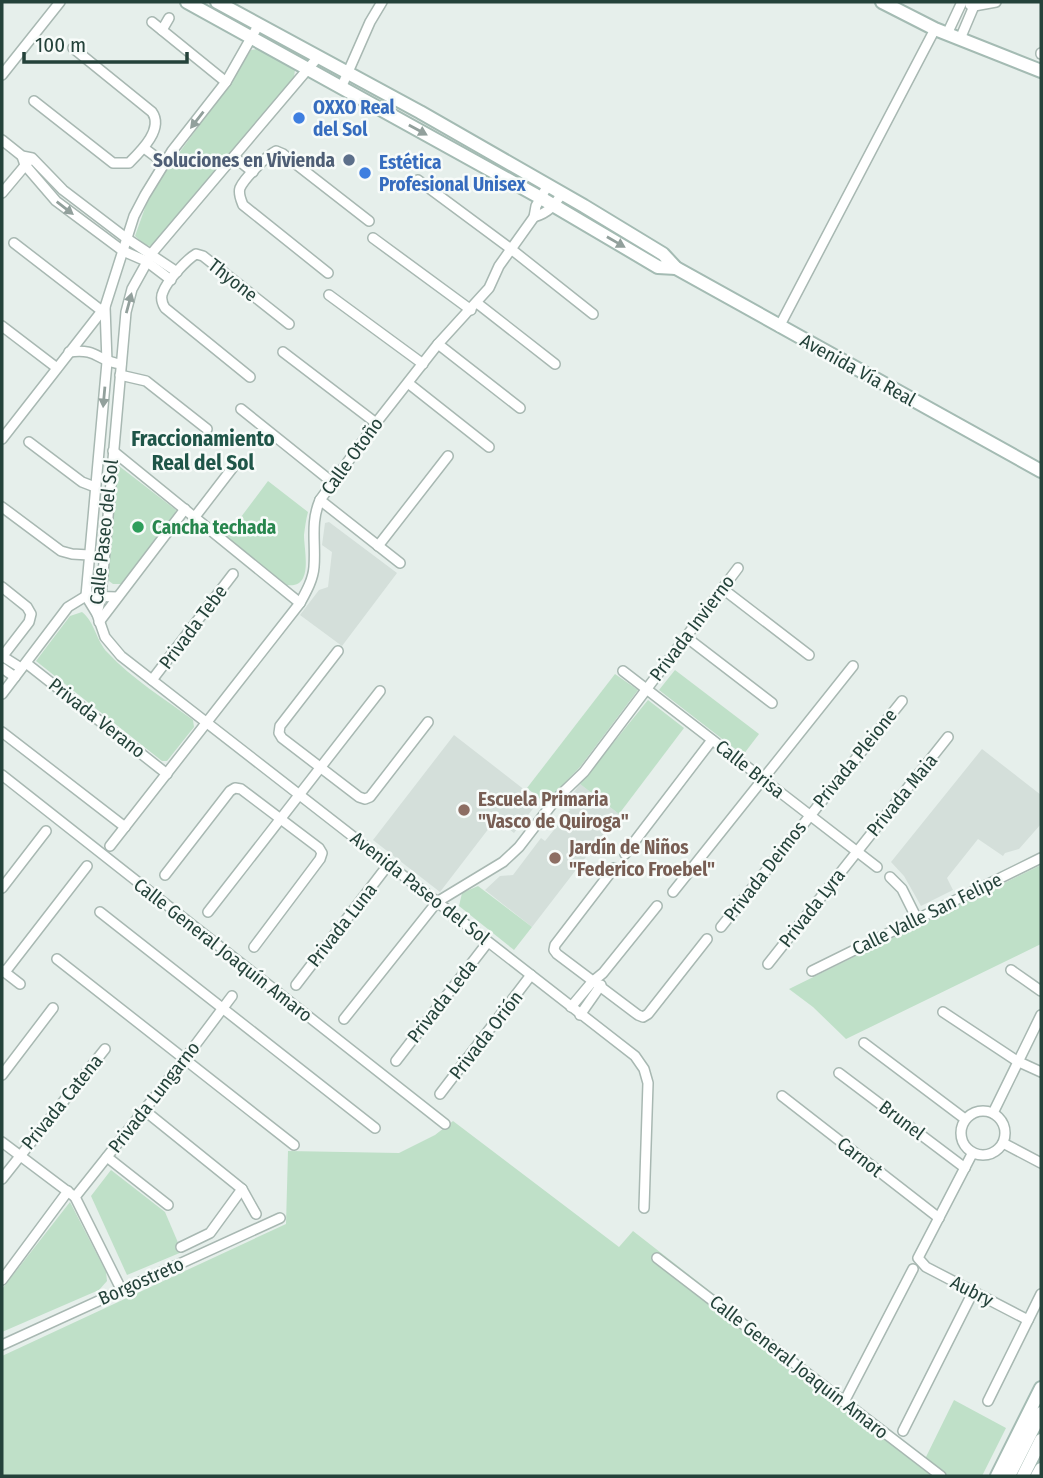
<svg xmlns="http://www.w3.org/2000/svg" width="1043" height="1478" viewBox="0 0 1043 1478" font-family="'Fira Sans Condensed',sans-serif">
<style>
.built{fill:#d4dfda}
.green{fill:#bfe0c8}
.lines{fill:none;stroke-linecap:round;stroke-linejoin:round}
.street-casing{stroke:#a8b8b2;stroke-width:12}
.secondary-casing{stroke:#a4bbb3;stroke-width:16}
.street{stroke:#fff;stroke-width:9}
.secondary{stroke:#fff;stroke-width:12}
.oneway{fill:#92a09c}
.shop-dot{fill:#3f7fe0;stroke:#f7fbf9;stroke-width:2.5}
.service-dot{fill:#5c6f8a;stroke:#f7fbf9;stroke-width:2.5}
.leisure-dot{fill:#2e9e5b;stroke:#f7fbf9;stroke-width:2.5}
.education-dot{fill:#8d6e63;stroke:#f7fbf9;stroke-width:2.5}
.labels{text-anchor:middle;dominant-baseline:central;stroke-width:5;stroke-linejoin:round;paint-order:stroke}
.shop-label{font-size:19px;font-weight:bold;fill:#366cbe;stroke:#f7fbf9;text-anchor:start}
.service-label{font-size:19px;font-weight:bold;fill:#4e5e75;stroke:#f7fbf9;text-anchor:end}
.street-label{font-size:19px;fill:#24423a;stroke:#f7fbf9}
.leisure-label{font-size:19px;font-weight:bold;fill:#27864d;stroke:#f7fbf9;text-anchor:start}
.education-label{font-size:19px;font-weight:bold;fill:#785e54;stroke:#f7fbf9;text-anchor:start}
.neighbourhood-label{font-size:21px;font-weight:bold;fill:#1f5548;stroke:#f7fbf9}
</style>
<rect width="100%" height="100%" fill="#e6efeb"/>
<!-- built -->
<g class="built">
<path d="M329 522 397 573 342 646 300 615 319 590 328 587 332 552 322 545 325 523Z"/>
<path d="M454 735 539 801 514 833 496 819 440 892 373 840Z"/>
<path d="M982 749 1041 795V824L1019 849 1005 853 1003 856 978 839 947 878 953 890 921 906 904 876 891 862Z"/>
<path d="M580 784 619 814 532 927 485 890 500 876 513 875 541 838 545 841 570 810 564 805Z"/>
</g>
<!-- green -->
<g class="green">
<path d="M257 49 291 67 295 70 294 77 154 244 150 246 145 245 135 236 146 205 162 176 232 81 251 50Z"/>
<path d="M119 466 176 510 175 514 121 584H113L109 581 107 576 116 467Z"/>
<path d="M268 481 308 512C306 519 305 527 304 535 304 551 314 589 287 585L226 537Z"/>
<path d="M82 612C95 622 96 641 108 653 132 679 165 699 193 720L194 727 167 761H162L36 661 70 616Z"/>
<path d="M675 670 759 734 743 755 659 690Z"/>
<path d="M615 674 638 690 580 767 545 803 527 788Z"/>
<path d="M648 700 684 728 619 814 580 784Z"/>
<path d="M1041 865V944L846 1039 813 1007 789 989Z"/>
<path d="M478 886 532 927 514 950 459 906 462 893Z"/>
<path d="M453 1121 619 1247 633 1231 925 1459 954 1400 1006 1428 982 1476H2V1356L286 1224 288 1151 399 1153 435 1135Z"/>
<path d="M111 1170 165 1212 182 1252 127 1275 91 1196Z"/>
<path d="M70 1202 106 1272 107 1281 99 1290 2 1332V1289Z"/>
</g>
<g class="lines">
<defs>
<g id="street">
<path d="M970 5 974 6 996 2"/>
<path d="M152 22 226 82"/>
<path d="M259 24 226 82 172 151 145 195 134 216 105 307 107 362 86 596 97 614 105 637 121 656 635 1056 644 1069 648 1083 644 1208"/>
<path d="M162 30 169 18"/>
<path d="M947 34 962 2"/>
<path d="M960 39 974 6"/>
<path d="M1041 54V53"/>
<path d="M2 75 60 2"/>
<path d="M341 88 370 22 382 2"/>
<path d="M34 101 113 163H129C141 151 164 129 152 112L73 48"/>
<path d="M2 140 22 156 32 158 63 190 126 238 177 272"/>
<path d="M144 148 164 163"/>
<path d="M22 156 25 165 56 201 123 251 146 261 171 280"/>
<path d="M234 157 253 172"/>
<path d="M418 180 511 249 593 314"/>
<path d="M2 193 28 162"/>
<path d="M534 217C548 213 555 205 562 193"/>
<path d="M373 238 471 310"/>
<path d="M14 243 102 311"/>
<path d="M328 273 243 205C241 200 238 194 240 188 244 179 266 156 276 151L283 154 369 221"/>
<path d="M329 295 423 364"/>
<path d="M477 303 555 364"/>
<path d="M2 326 57 368"/>
<path d="M779 327 935 29"/>
<path d="M438 344 520 408"/>
<path d="M69 352C99 348 96 361 121 364"/>
<path d="M283 352 376 423"/>
<path d="M120 375 146 381 207 429"/>
<path d="M250 377 165 308C162 303 160 298 163 292 167 281 186 260 196 254L203 256 289 324"/>
<path d="M408 383 489 447"/>
<path d="M241 409 332 482"/>
<path d="M2 439 105 307"/>
<path d="M29 442 82 482 95 487"/>
<path d="M113 451 300 603"/>
<path d="M320 500 400 563"/>
<path d="M2 507 61 551 72 554 89 555"/>
<path d="M194 518 237 462"/>
<path d="M378 546 448 456"/>
<path d="M2 587 27 607 31 614 29 622 2 657"/>
<path d="M723 589 809 655"/>
<path d="M97 614 101 596 126 312 132 289 152 253 318 57"/>
<path d="M99 622 185 509"/>
<path d="M686 637 772 703"/>
<path d="M338 651 280 726 279 733 282 738 359 797 365 799 370 797 428 722"/>
<path d="M2 656 21 668"/>
<path d="M26 663 167 774"/>
<path d="M2 668 15 677"/>
<path d="M623 671 877 867"/>
<path d="M152 680 233 574"/>
<path d="M2 694 68 607 86 596 117 597"/>
<path d="M2 732 125 827"/>
<path d="M2 775 445 1124"/>
<path d="M110 846 300 603C306 592 313 580 314 567 316 543 310 523 320 500L376 423 438 344 489 288 499 266 534 217 536 206 548 185"/>
<path d="M625 854 712 740"/>
<path d="M614 868 555 945 554 950 557 954 638 1015 643 1017 648 1014 707 939"/>
<path d="M165 875 230 791 235 788 241 789 319 848 322 853 320 859 254 947"/>
<path d="M890 877 902 889 917 919"/>
<path d="M2 888 46 831"/>
<path d="M673 892 853 666"/>
<path d="M100 912 375 1128"/>
<path d="M208 912 380 691"/>
<path d="M721 927 902 701"/>
<path d="M57 959 294 1145"/>
<path d="M768 964 948 737"/>
<path d="M2 970 20 984"/>
<path d="M1011 970 1041 991"/>
<path d="M812 971 1041 858"/>
<path d="M5 972 87 866"/>
<path d="M296 985 388 865"/>
<path d="M571 1007 592 982 603 973 657 906"/>
<path d="M943 1012 1017 1061 1041 1072"/>
<path d="M580 1015 601 985"/>
<path d="M344 1019 437 902 503 862 519 847 556 799 584 772 738 568"/>
<path d="M864 1043 965 1119"/>
<path d="M396 1061 488 942"/>
<path d="M839 1073 965 1168"/>
<path d="M2 1075 53 1008"/>
<path d="M440 1094 531 975"/>
<path d="M782 1096 939 1218"/>
<path d="M144 1110 242 1189 256 1214"/>
<circle cx="983" cy="1133" r="22"/>
<path d="M993 1113 1041 1015"/>
<path d="M2 1142 75 1197 121 1289"/>
<path d="M1003 1143 1041 1163"/>
<path d="M972 1154 918 1258 926 1267 1028 1320"/>
<path d="M107 1157 168 1205"/>
<path d="M2 1179 105 1049"/>
<path d="M75 1197 184 1060 232 996"/>
<path d="M181 1247 210 1233 242 1189"/>
<path d="M657 1258 941 1476"/>
<path d="M2 1280 68 1191"/>
<path d="M2 1345 280 1218"/>
<path d="M988 1401 1041 1294"/>
<path d="M844 1402 913 1269"/>
<path d="M903 1431 973 1292"/>
</g>
<g id="secondary">
<path d="M187 2 541 198 658 267 676 268"/>
<path d="M217 2 420 112 584 206 663 254 676 268 1041 471"/>
<path d="M882 2 935 29 1041 71"/>
<path d="M997 1476 1041 1388"/>
<path d="M1009 1476 1041 1413"/>
<path d="M1023 1476 1041 1440"/>
<path d="M1037 1476 1041 1469"/>
</g>
</defs>
<!-- street casing -->
<use href="#street" class="street-casing"/>
<!-- secondary casing -->
<use href="#secondary" class="secondary-casing"/>
<!-- street -->
<use href="#street" class="street"/>
<!-- secondary -->
<use href="#secondary" class="secondary"/>
</g>
<!-- one-way arrows -->
<defs><path id="oneway-solid" d="M-6-.8H1V-3.2L6.5 0L1 3.2V.8H-6Z" transform="scale(1.75)"/></defs>
<g class="oneway">
<use href="#oneway-solid" transform="translate(197 120) rotate(128)"/>
<use href="#oneway-solid" transform="translate(418 130) rotate(29)"/>
<use href="#oneway-solid" transform="translate(65 208) rotate(38)"/>
<use href="#oneway-solid" transform="translate(616 242) rotate(30)"/>
<use href="#oneway-solid" transform="translate(129 303) rotate(-75)"/>
<use href="#oneway-solid" transform="translate(104 397) rotate(95)"/>
</g>
<!-- markers -->
<g class="shop-dot">
<circle cx="299" cy="118" r="7"/>
<circle cx="365" cy="173" r="7"/>
</g>
<circle class="service-dot" cx="349" cy="160" r="7"/>
<circle class="leisure-dot" cx="138" cy="527" r="7"/>
<g class="education-dot">
<circle cx="464" cy="810" r="7"/>
<circle cx="555" cy="858" r="7"/>
</g>
<g class="labels">
<!-- shop labels -->
<g class="shop-label">
<text x="313" y="107">OXXO Real<tspan x="313" dy="22">del Sol</tspan></text>
<text x="379" y="162">Estética<tspan x="379" dy="22">Profesional Unisex</tspan></text>
</g>
<!-- service labels -->
<g class="service-label">
<text x="335" y="160">Soluciones en Vivienda</text>
</g>
<!-- street labels -->
<g class="street-label">
<text transform="translate(233 280) rotate(38)">Thyone</text>
<text transform="translate(858 370) rotate(29)">Avenida Vía Real</text>
<text transform="translate(352 456) rotate(-54)">Calle Otoño</text>
<text transform="translate(104 532) rotate(-84)">Calle Paseo del Sol</text>
<text transform="translate(193 627) rotate(-53)">Privada Tebe</text>
<text transform="translate(692 628) rotate(-53)">Privada Invierno</text>
<text transform="translate(97 718) rotate(38)">Privada Verano</text>
<text transform="translate(855 758) rotate(-51)">Privada Pleione</text>
<text transform="translate(750 769) rotate(38)">Calle Brisa</text>
<text transform="translate(902 795) rotate(-51)">Privada Maia</text>
<text transform="translate(765 871) rotate(-52)">Privada Deimos</text>
<text transform="translate(420 888) rotate(38)">Avenida Paseo del Sol</text>
<text transform="translate(812 908) rotate(-52)">Privada Lyra</text>
<text transform="translate(927 914) rotate(-26)">Calle Valle San Felipe</text>
<text transform="translate(342 925) rotate(-52)">Privada Luna</text>
<text transform="translate(223 950) rotate(38)">Calle General Joaquín Amaro</text>
<text transform="translate(442 1001) rotate(-52)">Privada Leda</text>
<text transform="translate(486 1035) rotate(-52)">Privada Orión</text>
<text transform="translate(154 1097) rotate(-52)">Privada Lungarno</text>
<text transform="translate(62 1102) rotate(-51)">Privada Catena</text>
<text transform="translate(902 1120) rotate(37)">Brunel</text>
<text transform="translate(860 1157) rotate(38)">Carnot</text>
<text transform="translate(141 1281) rotate(-24)">Borgostreto</text>
<text transform="translate(972 1291) rotate(27)">Aubry</text>
<text transform="translate(799 1367) rotate(38)">Calle General Joaquín Amaro</text>
</g>
<!-- leisure labels -->
<g class="leisure-label">
<text x="152" y="527">Cancha techada</text>
</g>
<!-- education labels -->
<g class="education-label">
<text x="478" y="799">Escuela Primaria<tspan x="478" dy="22">"Vasco de Quiroga"</tspan></text>
<text x="569" y="847">Jardín de Niños<tspan x="569" dy="22">"Federico Froebel"</tspan></text>
</g>
<!-- neighbourhood labels -->
<g class="neighbourhood-label">
<text x="203" y="439">Fraccionamiento<tspan x="203" dy="24">Real del Sol</tspan></text>
</g>
</g>
<!-- border -->
<rect width="1043" height="1478" fill="none" stroke="#24423a" stroke-width="7"/>
<!-- scale -->
<path d="M24 52v10h163v-10" fill="none" stroke="#24423a" stroke-width="3.5"/>
<text x="35" y="52" font-size="21" fill="#24423a" stroke="#f7fbf9" stroke-width="5" paint-order="stroke">100 m</text>
</svg>
